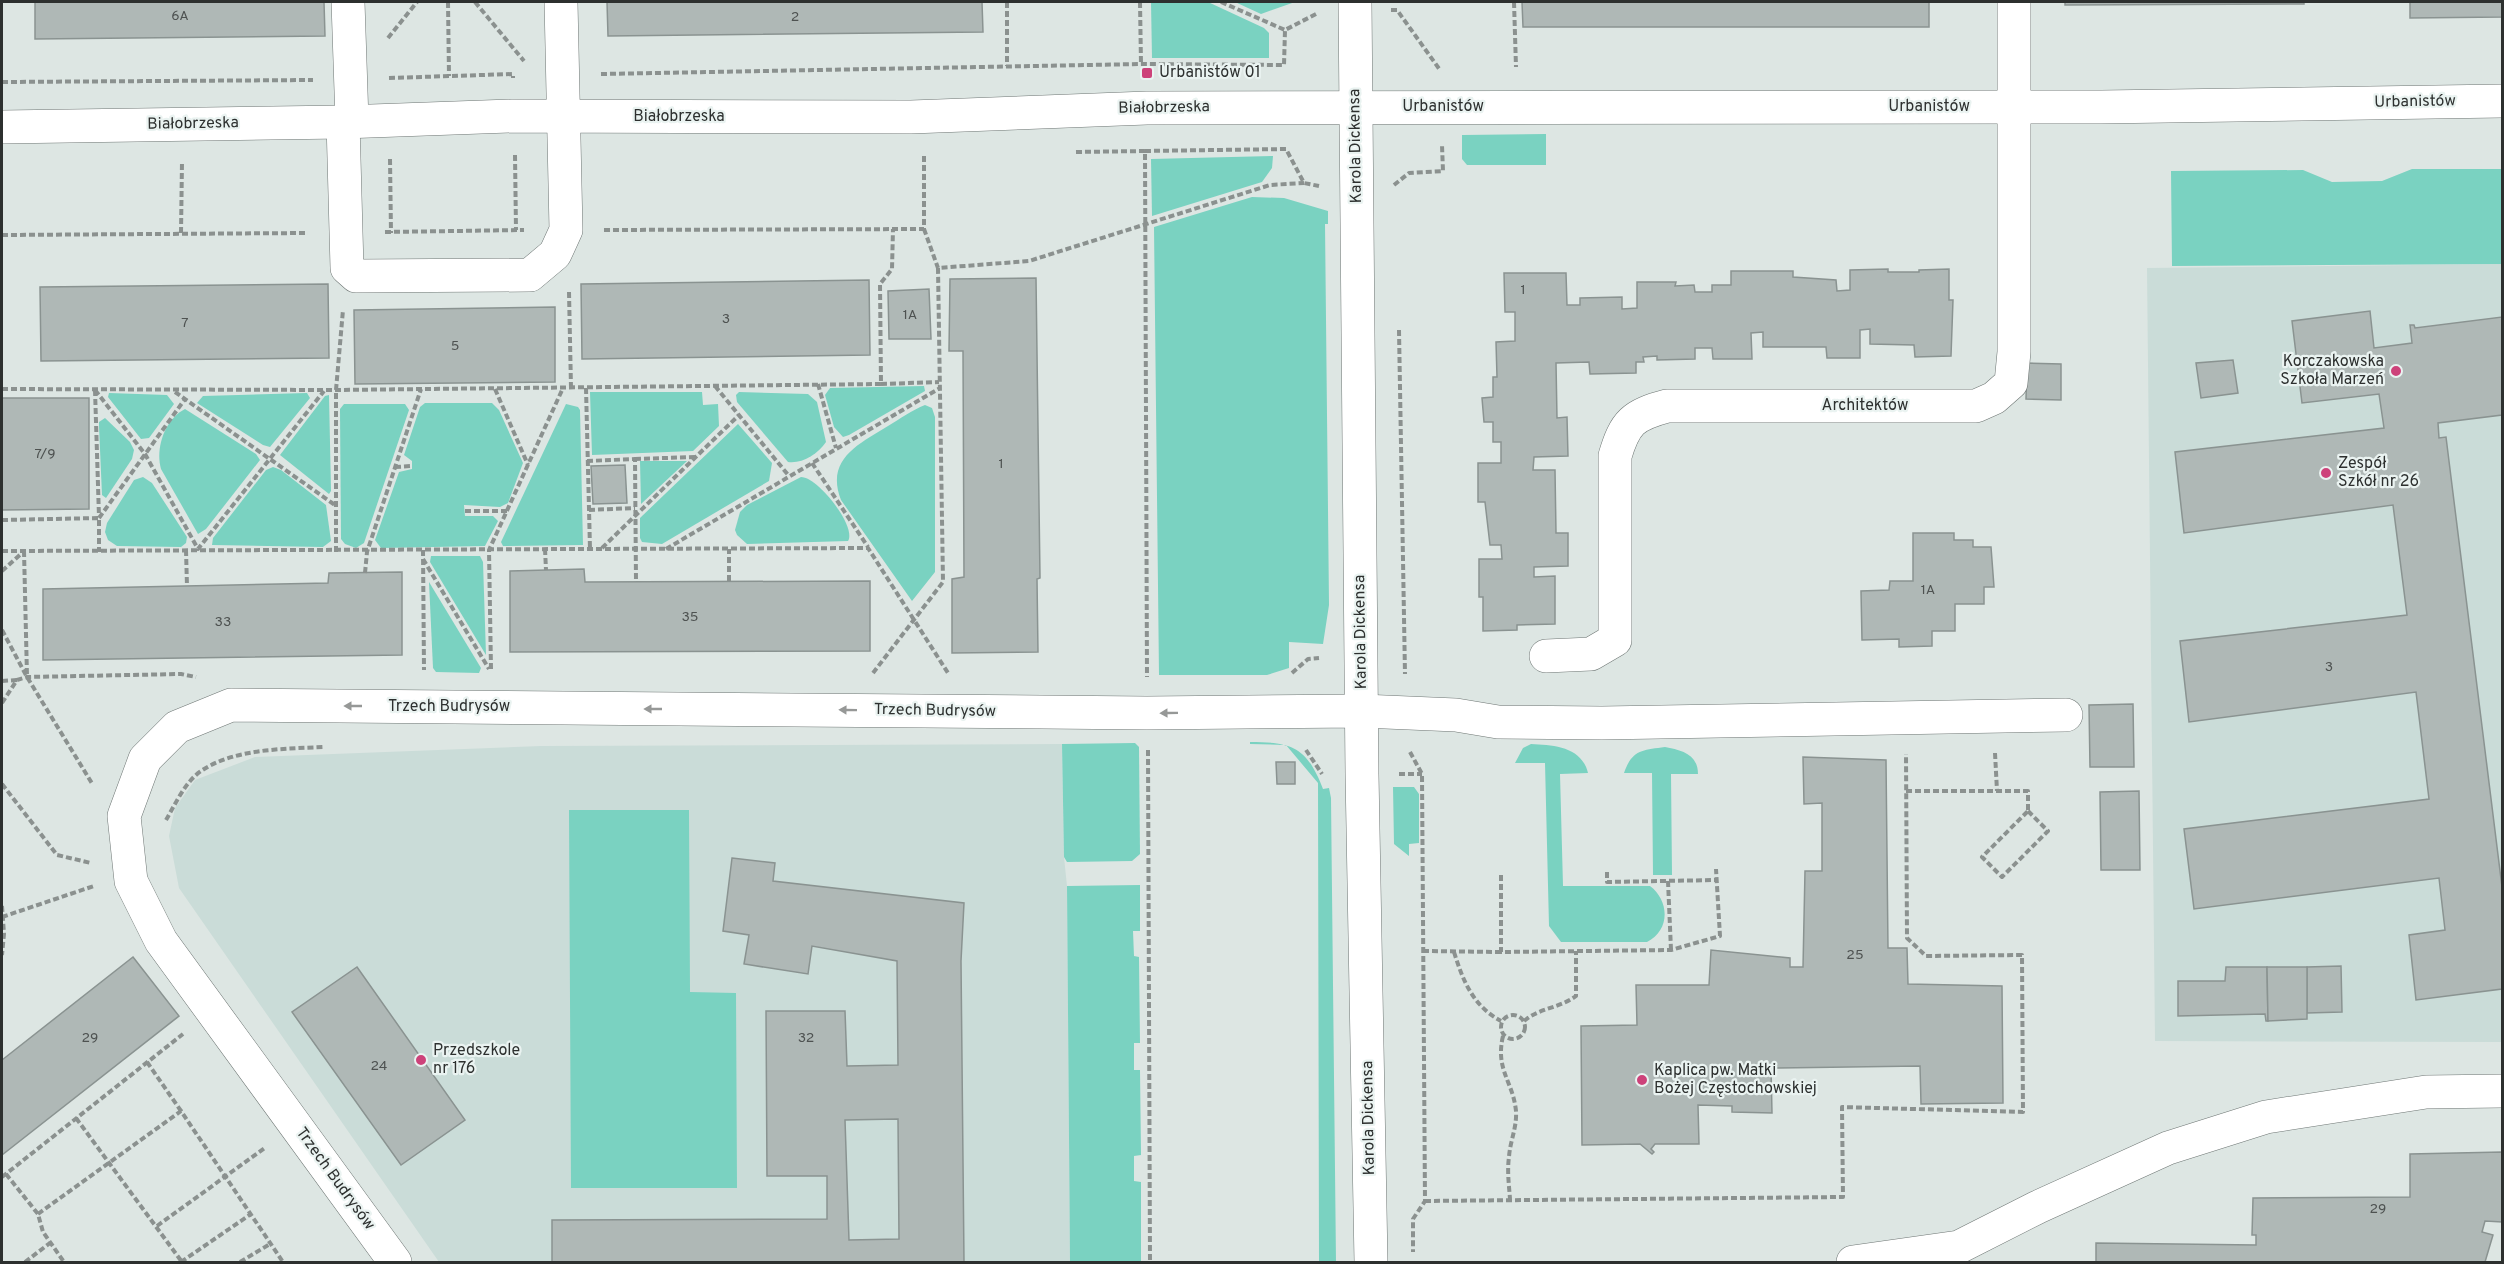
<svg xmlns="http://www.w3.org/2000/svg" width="2504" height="1264" viewBox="0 0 2504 1264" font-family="Overpass,sans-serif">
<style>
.built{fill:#cadcd8}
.green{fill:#7ad2c1}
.building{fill:#afb8b6;stroke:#8a9391;stroke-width:1.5;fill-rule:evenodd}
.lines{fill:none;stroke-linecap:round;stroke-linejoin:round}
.minor-casing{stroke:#6e7674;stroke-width:34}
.path{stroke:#8b918f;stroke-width:4;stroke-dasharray:6 3;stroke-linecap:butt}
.minor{stroke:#fff;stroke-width:33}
.oneway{fill:#969897}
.poi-dot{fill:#cd427a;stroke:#eaf3f1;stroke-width:2}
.labels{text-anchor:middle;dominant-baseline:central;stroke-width:4.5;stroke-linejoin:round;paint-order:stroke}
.number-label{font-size:14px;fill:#4e5251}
.poi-label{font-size:16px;fill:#2d302f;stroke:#eaf3f1;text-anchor:start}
.street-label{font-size:16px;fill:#2d302f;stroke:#eaf3f1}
</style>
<rect width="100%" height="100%" fill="#dde6e3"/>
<!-- built -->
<g class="built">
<path d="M2502 264V1042L2155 1041 2147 268Z"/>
<path d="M1062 744 1064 857 1067 886 1070 1262H439L179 888 169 836 175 808 195 780 255 757 541 746Z"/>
</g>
<!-- green -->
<g class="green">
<path d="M1151 2H1208L1264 28 1269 33V58H1152Z"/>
<path d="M1235 2H1295L1261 14Z"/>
<path d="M1546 134V165H1467L1462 159V135Z"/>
<path d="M1273 156 1272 168 1262 182 1152 216 1151 159Z"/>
<path d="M2412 169H2502V264L2172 266 2171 171 2303 170 2332 182 2382 181Z"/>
<path d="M1252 197 1284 198 1328 211V224H1325L1329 605 1323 644 1289 642V668L1267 675H1159L1154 227Z"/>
<path d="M924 386 925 391 849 435 843 437 834 427 825 395 830 388Z"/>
<path d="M590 392H702L703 405 718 404 719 426 693 451 592 455Z"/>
<path d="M739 392 808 394 817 402 826 442C818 454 802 464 788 462L737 402 736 395Z"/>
<path d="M109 393 167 395 174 404 149 438 141 439 108 397Z"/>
<path d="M307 393 310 398 270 447 263 445 197 403 203 396Z"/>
<path d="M329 395 331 491 329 494 280 455 325 396Z"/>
<path d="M425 403H492L499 410 523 463 508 503 500 507 464 505 465 516H493L498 521 485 546 381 548 375 540 399 472 412 469V461L404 455 420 407Z"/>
<path d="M344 404H405L409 410 364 543 356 548 345 544 341 539 340 409Z"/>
<path d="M566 404 578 407 580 410 583 545 503 546 501 542Z"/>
<path d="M925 405 932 408 935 417V572L912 601 841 500C825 459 859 444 888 426 900 419 912 410 925 405Z"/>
<path d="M185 409 256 454 260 460 206 529 198 534 161 469C155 448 165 419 185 409Z"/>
<path d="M105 418 130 442 134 450 132 459 106 498 102 495 99 426V422Z"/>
<path d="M738 424 772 463 769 481 662 544 642 542 640 538V518Z"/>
<path d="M640 461H687L641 504Z"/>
<path d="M273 467 281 470 326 505 331 541 323 547 212 545 213 538 266 470Z"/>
<path d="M143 477 152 483 187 537 186 543 181 547 117 546 108 540 105 532 107 523 134 480Z"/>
<path d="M801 477C818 477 857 527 848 541L747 544 737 535 735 530 740 512 747 505Z"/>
<path d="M431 556H480L483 562 486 655 430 562Z"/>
<path d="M429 582 481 668 479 673 436 672 433 668Z"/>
<path d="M1250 742C1292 742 1307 747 1323 789L1329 788 1331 798 1336 1262H1319L1318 783 1286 745 1250 744Z"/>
<path d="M1135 743 1139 747 1140 854 1132 861 1067 862 1064 857 1062 744Z"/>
<path d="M1531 744C1554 745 1582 747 1588 773L1560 774 1563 886H1650C1670 901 1670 931 1647 942H1561L1549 926 1545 763H1515L1523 748Z"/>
<path d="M1665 747C1681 750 1698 754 1698 774H1671L1672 875H1653L1652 773H1624C1632 750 1642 750 1665 747Z"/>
<path d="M1393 787H1414L1419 794V843L1409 844V856L1394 844Z"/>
<path d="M569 810H689L690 992 736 993 737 1188H571Z"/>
<path d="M1140 885V931H1133L1134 956 1139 957 1140 1043H1134V1070H1140L1141 1155 1134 1156V1181L1141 1182V1262H1070L1067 886Z"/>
</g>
<!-- building -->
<g class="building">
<path d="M35 2H324L325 36 35 39Z"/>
<path d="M607 2H982L983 32 608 36Z"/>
<path d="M1522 2H1929V27H1523Z"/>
<path d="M2065 2H2304V4L2065 5Z"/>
<path d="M2410 2H2502V17L2410 18Z"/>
<path d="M1888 269V272H1919V270L1949 269V300H1953L1951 356 1915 357 1914 345 1870 344V329L1860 330V358H1827L1826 347H1763V332L1751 333 1752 359H1713L1712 348H1695V359L1657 360V356L1643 357 1644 362H1636V373L1590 374 1589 362 1556 363 1557 418 1567 417 1568 456 1534 457 1533 470H1555L1556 533H1568V566L1534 567V577L1555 576V624L1517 625V630L1483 631V597H1479V559H1502L1501 545H1490L1485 502H1478V463H1501V442H1493V422H1484L1482 398 1493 397V377H1497L1496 342 1515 341V312H1505L1504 273H1566L1567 305H1580V298L1622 297V309L1637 308V282H1676L1675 286 1694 285 1695 292H1712V285H1731V271H1793V277L1836 280 1837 291 1850 290V270Z"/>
<path d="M1036 278 1040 578 1037 579 1038 652 952 653V579L964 577 963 351H949L950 279Z"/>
<path d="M869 280 870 355 582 359 581 284Z"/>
<path d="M328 284 329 358 41 361 40 287Z"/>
<path d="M929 289 931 339H889L888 291Z"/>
<path d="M555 307V382L355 384 354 310Z"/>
<path d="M2370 311 2374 348 2412 343 2410 325H2414L2415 328 2502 317V415L2438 423 2439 438 2446 437 2502 887V989L2416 1000 2409 935 2445 930 2439 878 2194 909 2184 829 2429 799 2416 692 2189 722 2180 641 2407 615 2393 505 2184 533 2175 452 2384 428 2379 394 2302 403 2292 321Z"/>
<path d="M2233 360 2238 393 2201 398 2196 363Z"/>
<path d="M2027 363 2061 364V400L2026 399Z"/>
<path d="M2 398H89V509L2 510Z"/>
<path d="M625 465 627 503 593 504 591 466Z"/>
<path d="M1913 533H1954V540H1973V547H1991L1994 587H1984V604H1955V631H1932V646L1899 647V639L1862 640 1861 591 1889 590 1890 581H1913Z"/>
<path d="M584 569 585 582 870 581V651L510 652V571Z"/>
<path d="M402 572V655L43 660V589L328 583 329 573Z"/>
<path d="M2133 704 2134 767H2090L2089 705Z"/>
<path d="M1803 757 1886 760 1888 948H1907L1908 984 2002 986 2003 1103 1921 1104 1920 1066 1771 1068 1772 1113 1732 1112V1106L1698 1105 1699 1144H1655L1651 1149 1654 1152 1652 1154 1640 1144 1582 1145 1581 1026 1637 1025 1636 985H1709L1711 950 1790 958V967H1803L1805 871H1822V803L1804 804Z"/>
<path d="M1276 762H1295V784H1277Z"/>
<path d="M2139 791 2140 870H2101L2100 792Z"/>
<path d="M732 858 775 863 773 881 964 903 961 961 964 1262H552V1220L827 1219V1176H767L766 1011H845L847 1066 898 1065 897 961 812 946 808 974 744 964 749 935 723 931ZM898 1119 899 1239 849 1240 845 1120Z"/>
<path d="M133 957 179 1016 2 1155V1060Z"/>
<path d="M2341 966 2342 1012 2307 1013V967Z"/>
<path d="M357 967 465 1120 401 1165 292 1012Z"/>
<path d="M2226 967H2267L2268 1021H2266L2265 1014 2178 1016V981H2225Z"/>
<path d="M2267 967H2307V1019L2268 1021Z"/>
<path d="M2502 1152V1222L2485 1221 2482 1232 2493 1235 2485 1262H2096V1243L2256 1245V1235H2252L2253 1198 2410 1197V1154Z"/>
</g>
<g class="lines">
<defs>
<g id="minor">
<path d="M348 2 352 121"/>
<path d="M1355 2 1362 774 1371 1262"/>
<path d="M343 122 347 268 356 276 530 275 555 254 566 230 561 2"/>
<path d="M2 127 343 122 512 116 911 117 1147 108 2101 107 2502 101"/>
<path d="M1546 656 1591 654 1615 640V456C1625 422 1633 415 1667 406H1976L1994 398 2011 383 2014 352V2"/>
<path d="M395 1262 161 941 131 881 124 816 145 759 177 727 231 705 1147 713 1362 711 1456 715 1498 722 1602 723 2066 715"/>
<path d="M1853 1262 1959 1247 2038 1207 2168 1148 2266 1117 2426 1092 2502 1091"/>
</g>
</defs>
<!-- minor casing -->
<use href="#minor" class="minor-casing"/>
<!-- path -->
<g class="path">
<path d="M448 2 449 76"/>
<path d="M475 2 524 61"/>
<path d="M1007 2V66"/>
<path d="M1140 2 1141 64"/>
<path d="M1221 2 1285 30"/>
<path d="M1514 2 1516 67"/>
<path d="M1391 10H1397L1440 70"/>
<path d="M388 38 417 2"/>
<path d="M601 74 1141 64 1284 65 1285 30 1316 14"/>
<path d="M389 78 513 74V78"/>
<path d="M2 82 313 80"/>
<path d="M1145 151 1286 149 1304 183 1319 186"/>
<path d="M1076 152 1145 151 1147 677"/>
<path d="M515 155 516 230"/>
<path d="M390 159 391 233"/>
<path d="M1394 185 1409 173 1443 171 1442 145"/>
<path d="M924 229 938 268 1029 261 1270 185 1304 183"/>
<path d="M604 230 924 229V155"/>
<path d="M385 232 524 230"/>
<path d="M181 233 182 162"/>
<path d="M2 235 308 233"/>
<path d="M569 292 571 388"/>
<path d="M1399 330 1405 674"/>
<path d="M818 384 836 448"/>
<path d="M881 384 939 382"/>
<path d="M715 386 789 476"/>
<path d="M586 388 590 549"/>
<path d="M2 389 336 390 881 384 880 284 892 269 893 229"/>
<path d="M495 389 528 465"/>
<path d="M95 390 145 454 198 549 324 391"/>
<path d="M95 390 99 517"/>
<path d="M175 392 335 505"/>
<path d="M635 459 696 457"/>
<path d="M587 461 635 459 636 581"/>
<path d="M812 463 868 547"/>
<path d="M395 467 412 466"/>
<path d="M589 510 635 508"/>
<path d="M465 511H509"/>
<path d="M99 518 185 399"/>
<path d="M2 520 99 518V552"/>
<path d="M602 548 739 415"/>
<path d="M545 549 546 570"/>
<path d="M666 549 940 388"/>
<path d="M186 550 187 586"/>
<path d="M423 550 424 670"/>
<path d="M2 551 868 548 948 673"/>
<path d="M24 551 27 676"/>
<path d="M336 552V390L343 310"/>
<path d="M423 559 489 669"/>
<path d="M2 571 23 552"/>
<path d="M365 573 367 552 421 389"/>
<path d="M729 581V549"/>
<path d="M2 630 27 677 93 785"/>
<path d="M491 669 489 550 563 388"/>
<path d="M873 673 943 582 938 268"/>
<path d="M1292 673 1308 659 1319 658"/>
<path d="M2 681 17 680"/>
<path d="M2 703 17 680 27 677 181 674 196 677"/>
<path d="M1148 750 1150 1262"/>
<path d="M1306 750 1322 774"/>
<path d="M1410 752 1422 774 1425 1201 1413 1219V1252"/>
<path d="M1995 753 1997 791"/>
<path d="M1399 774H1422"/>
<path d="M2 784 57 855 91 863"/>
<path d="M1906 791H2028V811"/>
<path d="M2028 811 2048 831 2002 877 1982 857Z"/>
<path d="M166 820C176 803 185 782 201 771 235 748 285 749 324 747"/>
<path d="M1607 872V882L1717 880"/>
<path d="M1501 875V952L1671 950 1720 936 1716 869"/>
<path d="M1668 881 1671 950"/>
<path d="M2 906 4 934 2 955"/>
<path d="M2 917 94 886"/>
<path d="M1423 951 1501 952"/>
<path d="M1454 952C1463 981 1473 1006 1501 1021"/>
<circle cx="1513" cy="1027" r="12"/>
<path d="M1524 1021C1539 1008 1560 1008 1576 996V951"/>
<path d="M1503 1036C1495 1070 1513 1081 1516 1111 1517 1128 1510 1141 1509 1157 1507 1171 1509 1185 1510 1199"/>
<path d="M147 1062 181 1111"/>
<path d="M76 1118 182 1262"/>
<path d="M6 1174 38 1214 43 1232 64 1262"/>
<path d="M2 1177 183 1034"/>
<path d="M1425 1201 1843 1197 1842 1107 2023 1112 2022 955 1926 956 1907 938 1906 754"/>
<path d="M38 1214 181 1111 283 1262"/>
<path d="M157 1226 266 1147"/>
<path d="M25 1262 50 1243"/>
<path d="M181 1262 251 1214"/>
<path d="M240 1262 270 1244"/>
</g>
<!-- minor -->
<use href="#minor" class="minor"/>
</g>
<!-- one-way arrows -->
<defs><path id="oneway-solid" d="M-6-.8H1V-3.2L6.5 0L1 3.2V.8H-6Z" transform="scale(1.5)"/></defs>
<g class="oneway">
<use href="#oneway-solid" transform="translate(353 706) rotate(-180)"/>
<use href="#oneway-solid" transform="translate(653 709) rotate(-180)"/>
<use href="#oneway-solid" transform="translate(848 710) rotate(-179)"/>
<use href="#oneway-solid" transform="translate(1169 713) rotate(179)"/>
</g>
<!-- markers -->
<g class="poi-dot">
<rect x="1141" y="67" width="12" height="12" rx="3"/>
<circle cx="2396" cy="371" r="6"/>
<circle cx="2326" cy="473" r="6"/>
<circle cx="421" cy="1060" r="6"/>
<circle cx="1642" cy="1080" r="6"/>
</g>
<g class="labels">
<!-- number labels -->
<g class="number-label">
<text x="180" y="16">6A</text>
<text x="795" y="17">2</text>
<text x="1523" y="290">1</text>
<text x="910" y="315">1A</text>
<text x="726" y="319">3</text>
<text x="185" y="323">7</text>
<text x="455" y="346">5</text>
<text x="45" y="454">7/9</text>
<text x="1001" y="464">1</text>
<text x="1928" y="590">1A</text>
<text x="690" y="617">35</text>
<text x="223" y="622">33</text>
<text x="2329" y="667">3</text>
<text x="1855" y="955">25</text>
<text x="90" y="1038">29</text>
<text x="806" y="1038">32</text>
<text x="379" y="1066">24</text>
<text x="2378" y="1209">29</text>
</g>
<!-- poi labels -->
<g class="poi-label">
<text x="1159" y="73">Urbanistów 01</text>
<text x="2384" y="362" text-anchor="end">Korczakowska<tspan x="2384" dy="18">Szkoła Marzeń</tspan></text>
<text x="2338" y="464">Zespół<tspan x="2338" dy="18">Szkół nr 26</tspan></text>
<text x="433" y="1051">Przedszkole<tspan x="433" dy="18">nr 176</tspan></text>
<text x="1654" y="1071">Kaplica pw. Matki<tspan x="1654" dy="18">Bożej Częstochowskiej</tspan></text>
</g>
<!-- street labels -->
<g class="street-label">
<text transform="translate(2415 102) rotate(-1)">Urbanistów</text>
<text x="1443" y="107">Urbanistów</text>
<text x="1929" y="107">Urbanistów</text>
<text transform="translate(1164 108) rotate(-1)">Białobrzeska</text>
<text x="679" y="117">Białobrzeska</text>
<text transform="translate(193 124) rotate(-1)">Białobrzeska</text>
<text transform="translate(1356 146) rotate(-91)">Karola Dickensa</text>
<text x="1865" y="406">Architektów</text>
<text transform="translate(1361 632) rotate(-91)">Karola Dickensa</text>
<text x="449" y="707">Trzech Budrysów</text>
<text transform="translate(935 711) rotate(1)">Trzech Budrysów</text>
<text transform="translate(1369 1118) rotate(-91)">Karola Dickensa</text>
<text transform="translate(335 1179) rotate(54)">Trzech Budrysów</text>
</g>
</g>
<!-- border -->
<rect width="2504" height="1264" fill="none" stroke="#2d302f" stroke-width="6"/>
</svg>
